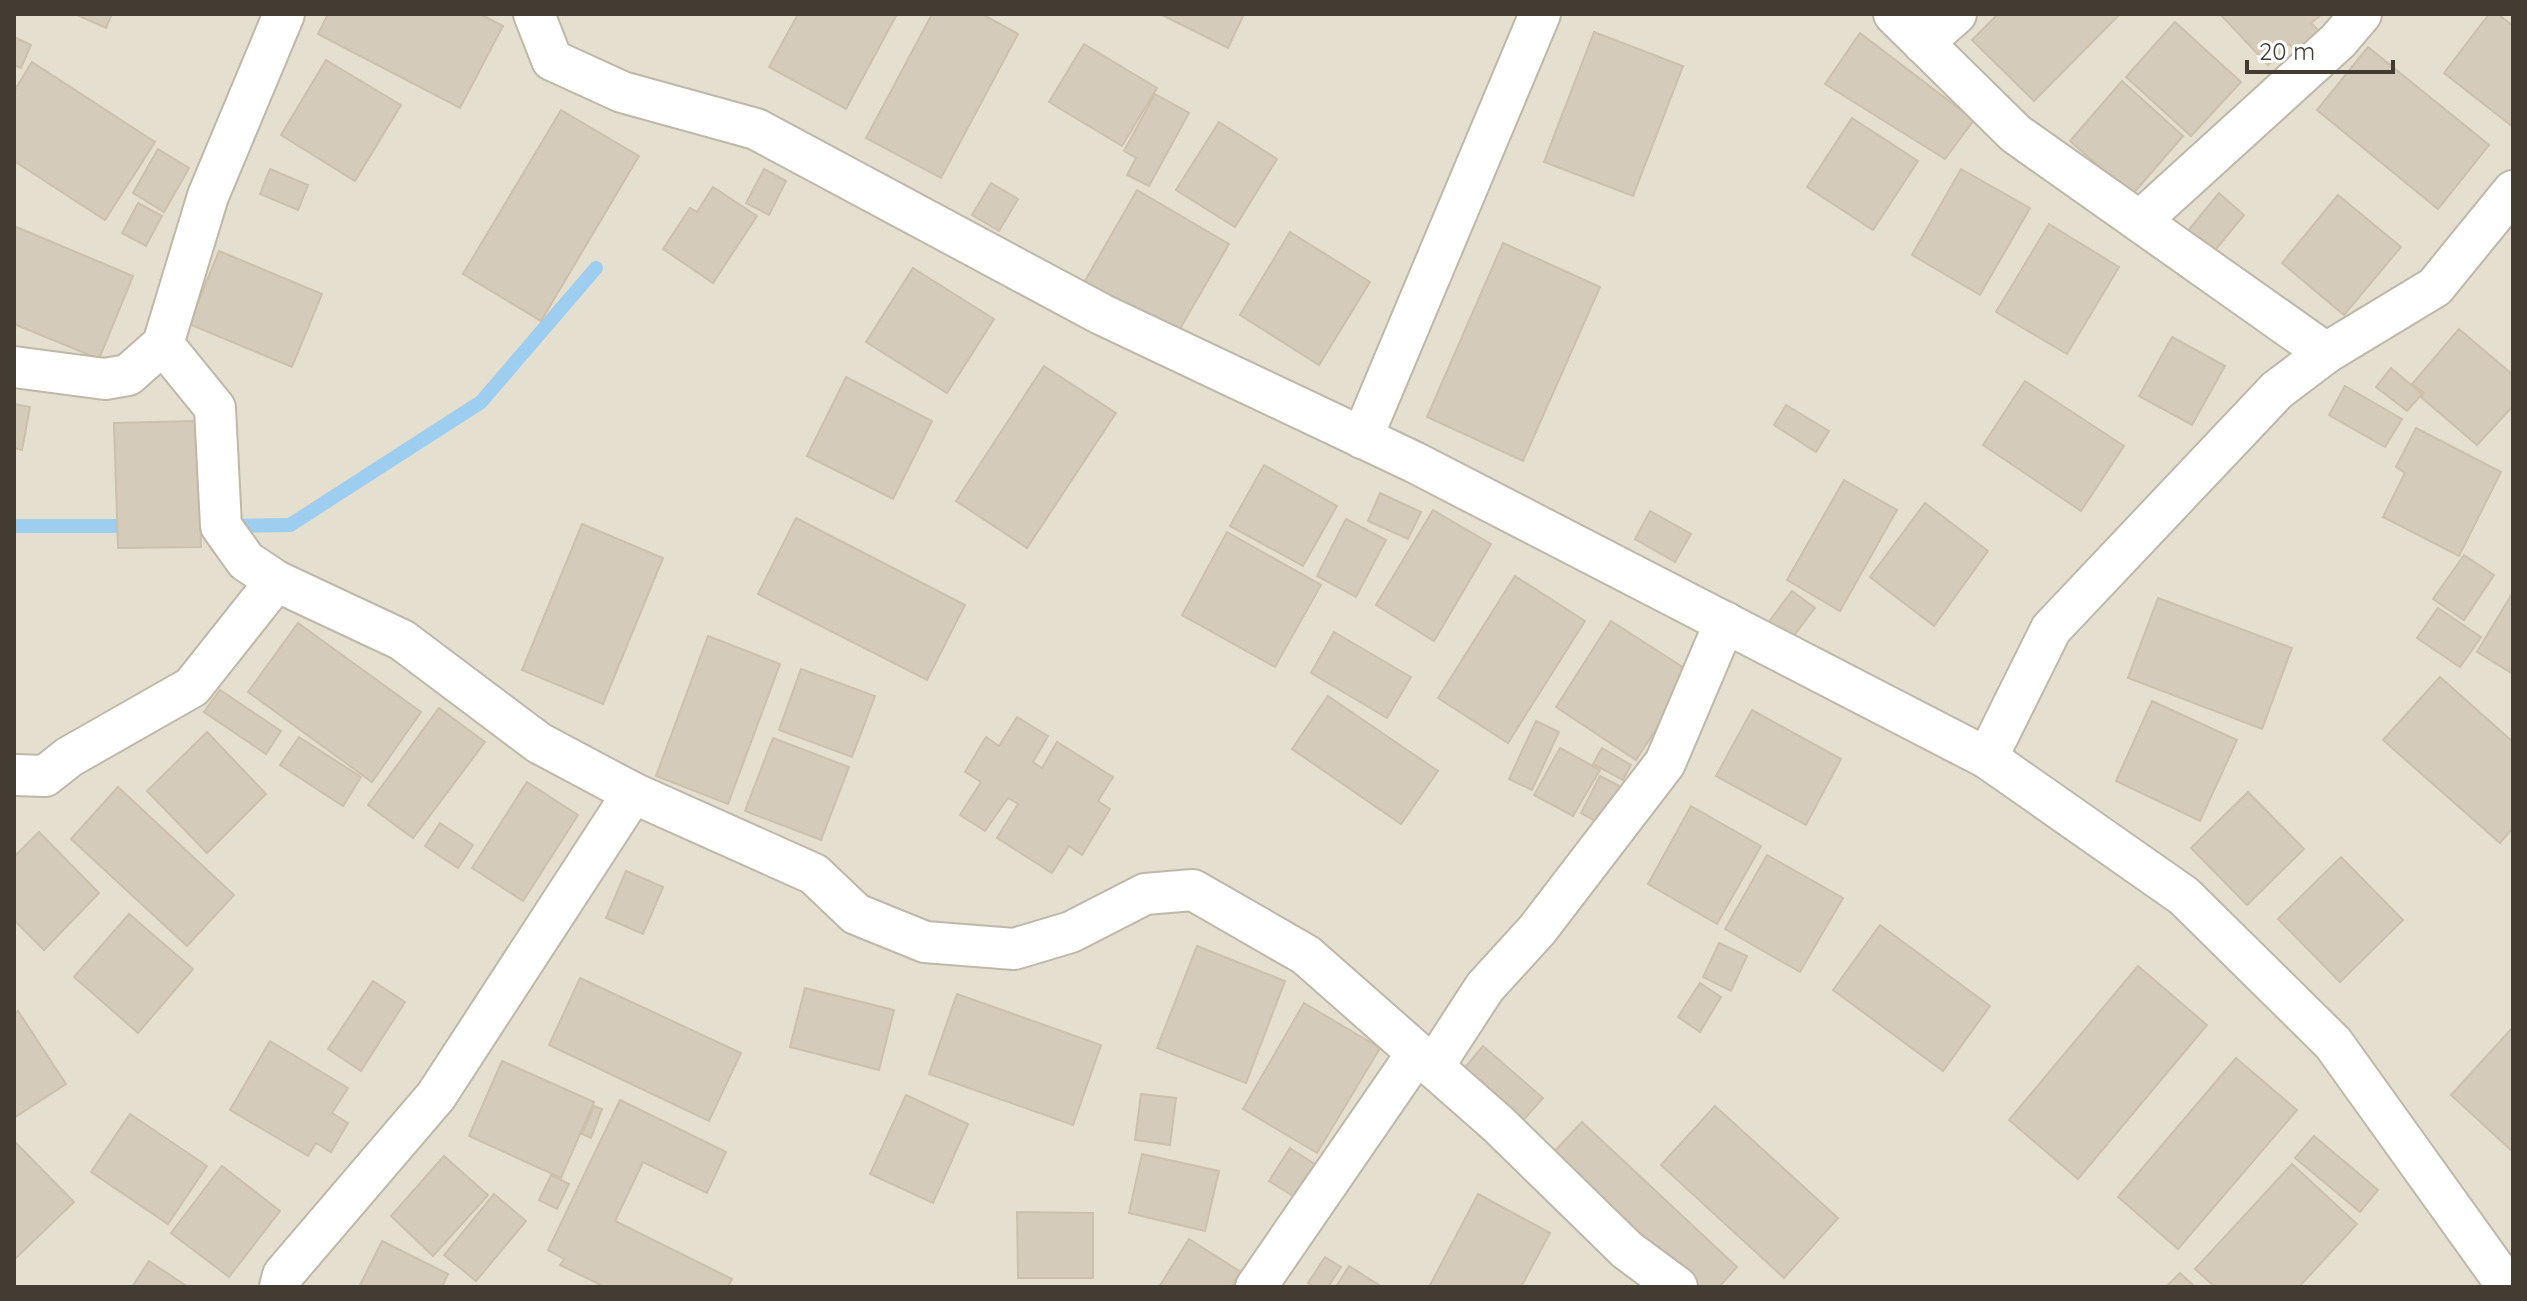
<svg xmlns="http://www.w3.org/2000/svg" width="2527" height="1301" viewBox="0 0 2527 1301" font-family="Quicksand,sans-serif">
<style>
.residential{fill:#e5dfd0}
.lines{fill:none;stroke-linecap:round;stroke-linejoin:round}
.stream{stroke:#9dcdef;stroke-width:14}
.building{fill:#d5cbbb;stroke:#cdc0ab;stroke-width:2}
.street-casing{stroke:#bfb7a8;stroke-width:44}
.street{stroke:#fff;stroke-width:40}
</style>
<rect width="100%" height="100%" fill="#f1ede2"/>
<!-- residential -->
<rect class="residential" x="14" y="14" width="2499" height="1273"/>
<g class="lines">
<!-- stream -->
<g class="stream">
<path d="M14 526H133"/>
<path d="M226 526 290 525 481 402 596 268"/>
</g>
</g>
<!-- building -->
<g class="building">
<path d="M75 14H112L106 28Z"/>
<path d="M328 14H480L503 26 460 108 318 34Z"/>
<path d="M798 14H897L846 109 769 67Z"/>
<path d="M932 14H982L1018 34 941 178 866 138Z"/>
<path d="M1160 14H1244L1228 48Z"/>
<path d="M1998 14H2120L2034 101 1972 40Z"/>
<path d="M2220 14H2322L2311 23 2324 36 2301 57 2289 44 2268 65Z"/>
<path d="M2489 14H2498L2513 26V127L2444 73Z"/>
<path d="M2175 22 2241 82 2191 136 2126 77Z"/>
<path d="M1594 32 1683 66 1633 196 1544 162Z"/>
<path d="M1860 33 1974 120 1945 159 1825 84Z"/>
<path d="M14 37 31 45 21 68 14 65Z"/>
<path d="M1084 44 1157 88 1122 146 1049 102Z"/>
<path d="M2368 47 2489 145 2438 209 2317 110Z"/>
<path d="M326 60 401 105 355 181 281 135Z"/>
<path d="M32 62 155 142 105 220 14 161V91Z"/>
<path d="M2122 81 2183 136 2132 195 2070 141Z"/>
<path d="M1155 94 1189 113 1149 186 1127 175 1136 158 1124 151Z"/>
<path d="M561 110 639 156 541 321 463 274Z"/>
<path d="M1852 118 1918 161 1873 230 1807 187Z"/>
<path d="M1219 122 1277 159 1235 227 1176 190Z"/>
<path d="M158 149 189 168 164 212 133 193Z"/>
<path d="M270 169 308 185 298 210 260 194Z"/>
<path d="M764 169 786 181 769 215 746 203Z"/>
<path d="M1961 169 2030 208 1980 295 1912 255Z"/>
<path d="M991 183 1018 199 999 231 972 215Z"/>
<path d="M713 187 757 216 713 283 663 249 690 208 697 212Z"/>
<path d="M1137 190 1229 244 1177 334 1085 281Z"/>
<path d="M2219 193 2244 215 2212 254 2187 232Z"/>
<path d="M2338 195 2401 247 2344 315 2282 263Z"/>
<path d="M138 203 162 216 146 246 122 233Z"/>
<path d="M2049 224 2119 267 2067 354 1996 312Z"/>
<path d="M14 226 133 276 99 359 14 324Z"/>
<path d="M1290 232 1370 282 1319 365 1240 315Z"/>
<path d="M1503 243 1600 287 1523 461 1427 417Z"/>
<path d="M219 251 322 294 292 367 189 324Z"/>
<path d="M913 268 994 319 947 393 866 342Z"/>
<path d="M2459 329 2513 375V406L2477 445 2421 397 2424 393 2412 384Z"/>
<path d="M2172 337 2225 366 2192 425 2139 396Z"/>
<path d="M1044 366 1116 413 1027 548 956 501Z"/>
<path d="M2391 368 2422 394 2407 411 2376 387Z"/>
<path d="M846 377 932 421 893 499 807 456Z"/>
<path d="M2025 381 2124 446 2081 511 1983 445Z"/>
<path d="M2345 386 2402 419 2385 447 2329 415Z"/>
<path d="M14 404 30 407 22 450 14 448Z"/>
<path d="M1786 405 1829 431 1816 452 1774 425Z"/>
<path d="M197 421 201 547 118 548 114 423Z"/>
<path d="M2416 428 2501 472 2459 556 2383 517 2405 473 2396 467Z"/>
<path d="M1264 465 1337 506 1303 566 1230 526Z"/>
<path d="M1844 480 1897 510 1840 611 1787 580Z"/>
<path d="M1380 493 1421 512 1408 539 1368 521Z"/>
<path d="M1925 503 1988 551 1934 626 1870 577Z"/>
<path d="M1433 510 1491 544 1434 641 1376 605Z"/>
<path d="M1650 511 1691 534 1675 562 1635 539Z"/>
<path d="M796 518 965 605 927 680 758 594Z"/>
<path d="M1346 519 1386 540 1356 597 1317 576Z"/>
<path d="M582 524 663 558 603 704 522 670Z"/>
<path d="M1227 532 1321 585 1275 667 1182 615Z"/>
<path d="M2464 555 2494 575 2464 620 2433 599Z"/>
<path d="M1515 576 1585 621 1508 743 1438 698Z"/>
<path d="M1792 591 1815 608 1789 642 1767 624Z"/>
<path d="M2513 592V674L2477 652Z"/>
<path d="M2158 598 2292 648 2262 729 2128 678Z"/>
<path d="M2438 608 2481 637 2460 667 2417 638Z"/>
<path d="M1611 621 1692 673 1636 760 1556 707Z"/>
<path d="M298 623 421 712 372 782 248 692Z"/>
<path d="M1334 632 1411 677 1387 718 1311 673Z"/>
<path d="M708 636 780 664 728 804 656 776Z"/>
<path d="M801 669 875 696 852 757 779 730Z"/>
<path d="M2440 677 2513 742V828L2500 843 2383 740Z"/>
<path d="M220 690 281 731 266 754 204 712Z"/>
<path d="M1328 696 1438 771 1401 824 1292 749Z"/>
<path d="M2152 701 2237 740 2200 821 2116 781Z"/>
<path d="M439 708 485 742 413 838 368 805Z"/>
<path d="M1752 710 1841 759 1806 825 1716 776Z"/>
<path d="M1017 717 1048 736 1033 762 1042 768 1057 742 1113 777 1098 801 1110 809 1082 855 1069 846 1052 873 997 838 1018 804 1008 798 985 831 960 815 981 782 965 772 986 737 999 746Z"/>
<path d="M1536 721 1559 732 1532 790 1509 779Z"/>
<path d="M207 732 266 794 207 853 147 791Z"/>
<path d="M299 737 361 777 343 806 280 765Z"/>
<path d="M773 738 849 767 821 840 745 811Z"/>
<path d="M1560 748 1600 770 1573 816 1534 795Z"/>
<path d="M1602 748 1631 765 1623 780 1593 764Z"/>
<path d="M1600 776 1627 790 1608 828 1581 813Z"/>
<path d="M527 782 578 815 523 901 472 868Z"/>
<path d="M118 787 234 895 187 946 71 839Z"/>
<path d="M2248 792 2304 849 2247 905 2191 848Z"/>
<path d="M1691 806 1761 846 1717 924 1648 884Z"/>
<path d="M440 823 473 845 458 868 425 846Z"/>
<path d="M39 832 99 893 44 950 14 920V857Z"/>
<path d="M1767 855 1843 898 1800 972 1725 929Z"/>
<path d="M2341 857 2403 920 2340 982 2278 919Z"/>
<path d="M626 871 663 887 643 934 606 918Z"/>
<path d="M129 914 193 969 138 1033 74 977Z"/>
<path d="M1880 925 1990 1006 1943 1071 1833 990Z"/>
<path d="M1719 943 1747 956 1731 991 1703 977Z"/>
<path d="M1197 946 1285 981 1246 1083 1157 1048Z"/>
<path d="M2138 966 2207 1025 2078 1179 2009 1120Z"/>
<path d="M580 978 741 1053 709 1121 549 1045Z"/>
<path d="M373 981 405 1002 361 1071 328 1049Z"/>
<path d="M1700 983 1721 997 1700 1032 1678 1017Z"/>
<path d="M805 988 894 1010 879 1070 790 1047Z"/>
<path d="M957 994 1101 1045 1073 1125 929 1074Z"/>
<path d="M1304 1003 1380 1048 1317 1153 1243 1109Z"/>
<path d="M18 1011 66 1084 14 1118V1014Z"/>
<path d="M2513 1027V1152L2451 1095Z"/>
<path d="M270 1041 348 1088 332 1113 348 1123 331 1152 316 1143 308 1156 230 1110Z"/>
<path d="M1483 1046 1543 1098 1521 1123 1462 1071Z"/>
<path d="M2236 1058 2297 1110 2178 1249 2118 1197Z"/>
<path d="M502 1061 594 1102 561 1178 469 1136Z"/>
<path d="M1141 1094 1176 1098 1170 1145 1135 1140Z"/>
<path d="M906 1095 968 1124 933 1203 870 1174Z"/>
<path d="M620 1100 726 1152 707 1193 643 1162 615 1221 732 1279 728 1287H605L560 1265 564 1259 548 1250Z"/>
<path d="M594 1106 602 1109 591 1138 582 1134Z"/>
<path d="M1715 1106 1838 1218 1784 1278 1661 1165Z"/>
<path d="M130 1114 207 1166 168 1224 91 1172Z"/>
<path d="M1582 1122 1737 1267 1719 1287H1691L1551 1155Z"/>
<path d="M2314 1136 2378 1190 2360 1212 2295 1158Z"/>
<path d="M14 1141 74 1202 14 1260Z"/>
<path d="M1290 1148 1321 1168 1301 1201 1269 1181Z"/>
<path d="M1142 1154 1219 1171 1205 1231 1129 1213Z"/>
<path d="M444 1156 488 1195 433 1256 391 1216Z"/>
<path d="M2292 1164 2357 1224 2299 1287H2215L2195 1269Z"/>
<path d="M222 1166 280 1211 229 1277 171 1233Z"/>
<path d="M551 1175 569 1184 557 1209 539 1200Z"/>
<path d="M494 1194 526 1221 476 1281 444 1255Z"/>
<path d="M1478 1194 1550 1233 1521 1287H1429Z"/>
<path d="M1017 1212 1093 1213V1278H1018Z"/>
<path d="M1189 1239 1241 1272 1231 1287H1159Z"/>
<path d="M382 1241 448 1274 442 1287H359Z"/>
<path d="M1325 1257 1341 1267 1328 1287H1314L1308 1283Z"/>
<path d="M149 1261 188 1287H132Z"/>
<path d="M1349 1266 1382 1287H1336Z"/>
<path d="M2180 1273 2195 1287H2166Z"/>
</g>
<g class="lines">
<defs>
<g id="street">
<path d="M534 14 552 60 622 92 756 129 1101 314 1414 462 1987 758 2184 896 2333 1043 2508 1287"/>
<path d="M1894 14 2016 134 2326 353"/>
<path d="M1923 43 1956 14"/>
<path d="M2140 221 2338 41 2361 14"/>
<path d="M163 344 215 408 221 526 246 561 276 581 402 640 539 743 633 793 814 874 856 914 925 942 1014 949 1071 932 1145 894 1193 890 1306 955 1498 1124 1627 1250 1677 1287"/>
<path d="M14 367 105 379 128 375 163 344 208 196 284 14"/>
<path d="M1362 438 1540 14"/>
<path d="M1987 758 2051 629 2277 390 2326 353 2435 287 2513 191"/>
<path d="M14 775 45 776 69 757 192 687 276 581"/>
<path d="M1433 1067 1485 987 1537 930 1665 763 1725 622"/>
<path d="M280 1287 283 1275 436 1096 633 793"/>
<path d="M1256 1287 1417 1053"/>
</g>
</defs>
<!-- street casing -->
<use href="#street" class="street-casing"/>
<!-- street -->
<use href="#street" class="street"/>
</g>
<!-- border -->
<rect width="2527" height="1301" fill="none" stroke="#423c33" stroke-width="32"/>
<!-- scale -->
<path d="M2247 60v12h146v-12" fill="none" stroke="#423c33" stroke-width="4"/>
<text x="2259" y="60" font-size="24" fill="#423c33" stroke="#ffffff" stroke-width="6" paint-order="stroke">20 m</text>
</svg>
